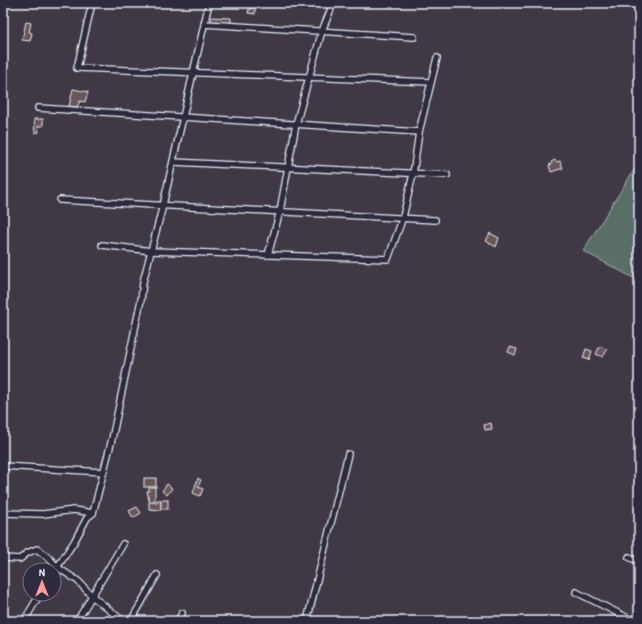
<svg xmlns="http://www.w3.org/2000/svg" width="642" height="624" viewBox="0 0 642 624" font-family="'Patrick Hand',sans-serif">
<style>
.green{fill:#5a6e67;stroke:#a1b0b0}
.building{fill:#6a5758;stroke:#e8f1f8}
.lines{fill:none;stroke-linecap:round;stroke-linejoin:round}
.minor-casing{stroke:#e8f1f8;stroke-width:8}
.minor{stroke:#2f2a3d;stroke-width:5.5}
</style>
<rect width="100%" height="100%" fill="#413845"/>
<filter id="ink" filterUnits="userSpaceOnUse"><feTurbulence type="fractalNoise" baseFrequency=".025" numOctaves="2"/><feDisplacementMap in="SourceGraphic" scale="8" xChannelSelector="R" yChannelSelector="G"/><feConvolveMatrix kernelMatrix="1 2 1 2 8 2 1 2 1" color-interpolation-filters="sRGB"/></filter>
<g filter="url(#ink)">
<!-- green -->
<path class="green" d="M639 162V281L583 251Z"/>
<!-- building -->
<g class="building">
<path d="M252 6H255V14L248 13 249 9H252Z"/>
<path d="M211 17 231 18V24L211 23Z"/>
<path d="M26 22 31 23 29 32 32 33 30 41 22 40Z"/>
<path d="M73 89 88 92 85 102 80 101 77 107 69 106Z"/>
<path d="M34 119H43V126H38L39 132 35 133Z"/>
<path d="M555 160 556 162 560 161 563 168 551 172 549 165 552 164 551 162Z"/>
<path d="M490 233 499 238 496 247 486 241Z"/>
<path d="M600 346 607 350 603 357 596 354Z"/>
<path d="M510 347 517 349 515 355 508 352Z"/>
<path d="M586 349 592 351 589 360 583 358Z"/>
<path d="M491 423 492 429 485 430 484 425Z"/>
<rect x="144" y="478" width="12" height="9"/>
<path d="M198 478 201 480 198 487 203 489 200 496 193 493Z"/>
<path d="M167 484 172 488 167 495 162 491Z"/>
<path d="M149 487H155V501H149L147 491H149Z"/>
<path d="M157 500H161V510L149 509V502H157Z"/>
<rect x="161" y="500" width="7" height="9"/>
<path d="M137 507 141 513 133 518 129 511Z"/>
</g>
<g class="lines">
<defs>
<g id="minor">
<path d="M92 3 77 68 431 82"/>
<path d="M204 24 414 37"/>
<path d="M38 108 419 132"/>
<path d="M173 162 447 175"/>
<path d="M60 200 435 220"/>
<path d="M102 245 152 251 388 259 403 217 413 174 419 132 437 58"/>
<path d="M268 255 280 211 296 124 322 31 331 9V3"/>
<path d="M3 466 103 472"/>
<path d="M3 513 43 514 74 510 93 513"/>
<path d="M629 557 639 562"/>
<path d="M3 558 20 559 27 553 37 549 50 559 57 567 78 581 92 596 123 621"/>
<path d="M54 572 74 542 87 518 93 513 112 439 141 300 143 282 163 205 209 3"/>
<path d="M576 592 634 621"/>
<path d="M24 621 40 594"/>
<path d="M77 621 123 544"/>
<path d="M131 621 157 575"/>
<path d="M178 621 182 613"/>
<path d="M307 621 348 454"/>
</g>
</defs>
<!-- minor casing -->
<use href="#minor" class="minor-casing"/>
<!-- minor -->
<use href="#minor" class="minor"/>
</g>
</g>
<!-- margin -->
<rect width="642" height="624" fill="none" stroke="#2f2a3d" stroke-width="16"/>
<rect x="8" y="8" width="626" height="608" fill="none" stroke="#e8f1f8" stroke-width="1.5" filter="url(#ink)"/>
<!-- north arrow -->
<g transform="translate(42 582)"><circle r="19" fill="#2f2a3d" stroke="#797a88"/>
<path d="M0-3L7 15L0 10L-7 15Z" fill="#ff9aa2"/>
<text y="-6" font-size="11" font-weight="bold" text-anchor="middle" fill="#e8f1f8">N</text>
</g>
</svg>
